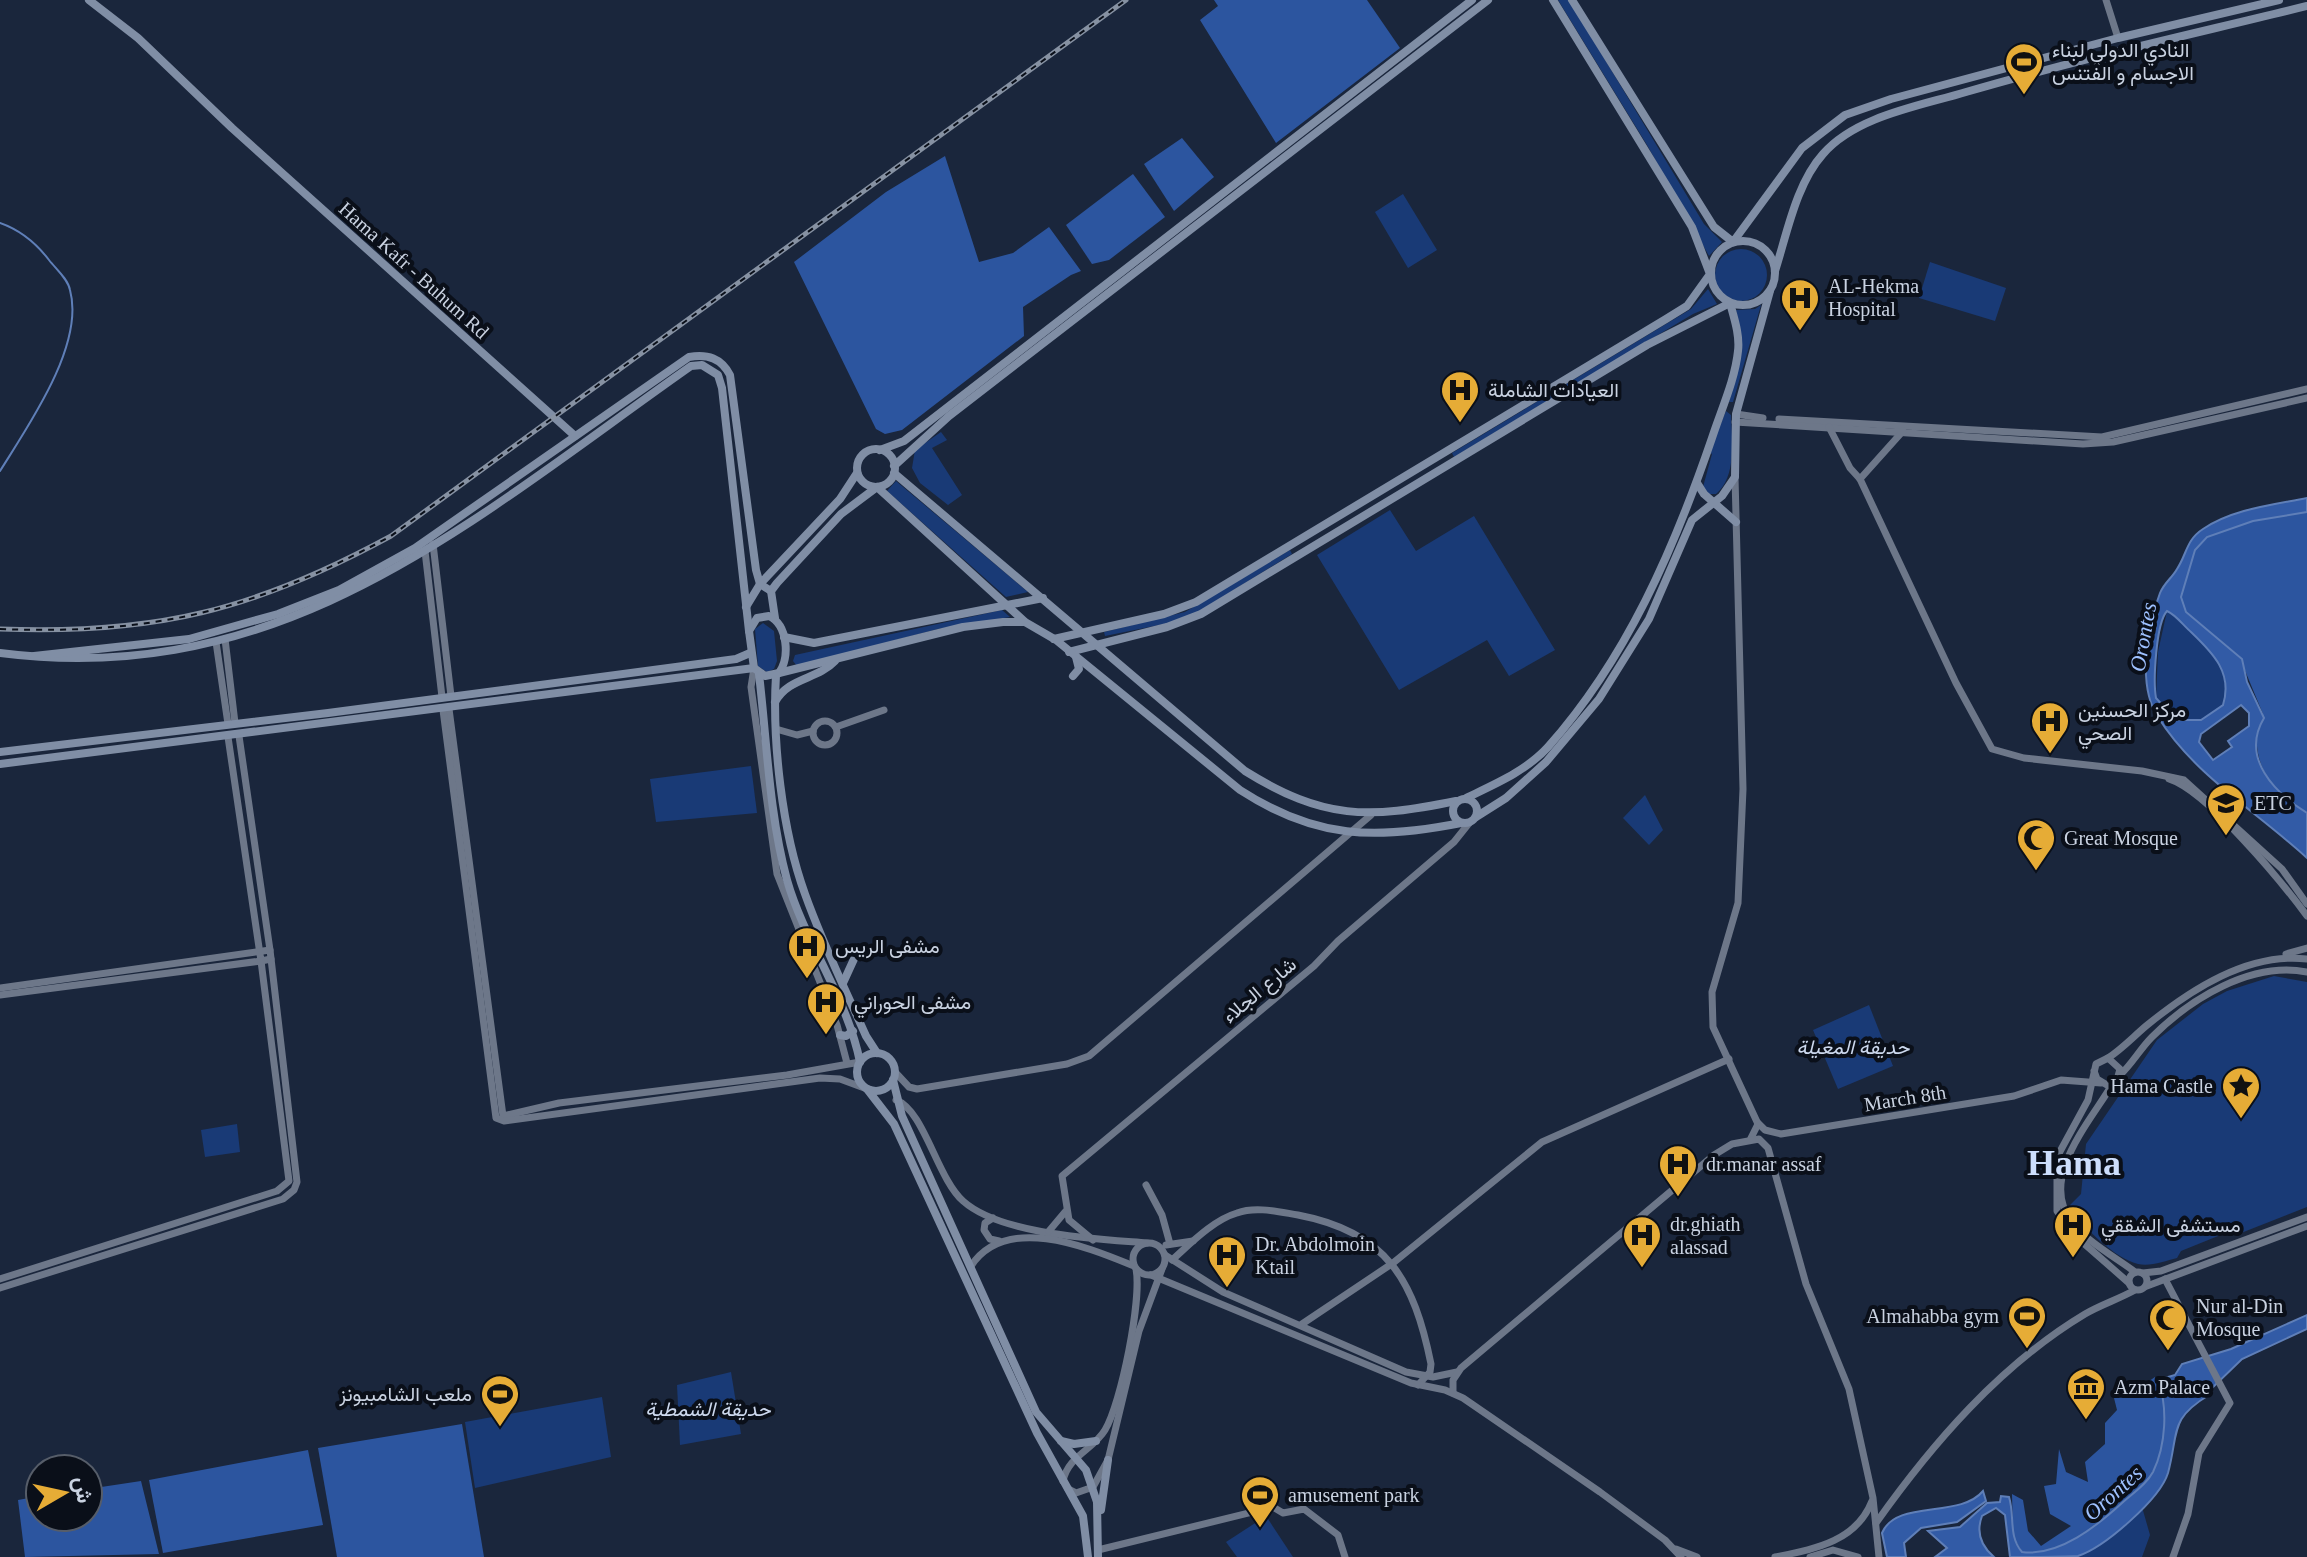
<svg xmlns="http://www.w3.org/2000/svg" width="2307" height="1557" viewBox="0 0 2307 1557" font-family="'Times New Roman',Vazirmatn,serif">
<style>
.green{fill:#193a76}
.forest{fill:#2c559f}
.water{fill:#325ba6;stroke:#5f7fb8;stroke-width:2;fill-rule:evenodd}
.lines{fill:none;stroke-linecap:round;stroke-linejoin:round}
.stream{stroke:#5f7fb8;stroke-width:2}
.secondary{stroke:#6d7789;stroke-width:7}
.primary{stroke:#808ea5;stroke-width:8}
.rail-casing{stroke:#8691a2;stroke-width:5}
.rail{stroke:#0a0f19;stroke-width:2;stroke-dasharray:6;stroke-linecap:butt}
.labels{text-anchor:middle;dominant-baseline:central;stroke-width:8;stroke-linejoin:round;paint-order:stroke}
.poi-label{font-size:20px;fill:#c9d2e1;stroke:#0a0f19;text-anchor:start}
.street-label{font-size:20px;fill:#c9d2e1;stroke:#0a0f19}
.park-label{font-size:20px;font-style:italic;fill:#ccd8ed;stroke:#0a0f19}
.water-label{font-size:22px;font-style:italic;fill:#9ec1ff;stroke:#0a0f19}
.town-label{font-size:36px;font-weight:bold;fill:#cddefc;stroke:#0a0f19}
</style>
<rect width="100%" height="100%" fill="#1a263c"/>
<!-- green -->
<g class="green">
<path d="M1558 0H1569L1704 224 1722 242 1709 256 1647 145Z"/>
<path d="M1403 194 1437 250 1408 268 1375 212Z"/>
<circle cx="1741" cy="275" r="26"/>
<path d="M1930 262 2006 288 1995 321 1919 298Z"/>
<path d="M1708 289 1717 304 1693 314 1454 457 1452 453 1691 309Z"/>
<path d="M1761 305 1733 402H1729C1738 369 1744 344 1736 310L1755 309Z"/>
<path d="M1726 411 1731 415C1732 439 1737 477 1716 494H1709L1703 487 1712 454 1709 452Z"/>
<path d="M941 432 947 440 932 448 962 495 948 505 920 483 912 468 915 450Z"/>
<path d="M896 481 1028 592 1006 597 887 491Z"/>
<path d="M1390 510 1416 551 1474 516 1555 650 1509 676 1487 640 1399 690 1317 555Z"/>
<path d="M1290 550 1292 554 1198 612 1174 622 1105 636 1104 632 1185 612Z"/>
<path d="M1002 610 1010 617 938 629 797 666 793 661 795 655Z"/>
<path d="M2167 611C2176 615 2183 625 2191 632 2214 653 2232 672 2223 705L2202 720H2176L2156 698 2158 652Z"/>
<path d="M763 623 774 631 777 661 774 669 767 672 758 666 755 629Z"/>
<path d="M751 766 757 813 656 822 650 779Z"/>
<path d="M1645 795 1663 830 1649 845 1623 818Z"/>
<path d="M2274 976 2307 982V1207L2241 1233 2228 1232 2181 1251 2177 1258C2165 1261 2150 1267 2138 1264 2113 1257 2087 1230 2071 1210L2070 1205 2081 1194 2086 1144 2157 1040 2203 1004 2227 991Z"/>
<path d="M1869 1005 1893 1066 1838 1089 1813 1030Z"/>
<path d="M237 1124 240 1152 205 1157 201 1130Z"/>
<path d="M731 1372 741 1434 680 1445 677 1385Z"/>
<path d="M602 1397 611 1457 475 1488 465 1422Z"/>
<path d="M2142 1507 2150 1535 2142 1557H2077L2112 1535Z"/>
<path d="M1266 1516 1293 1557H1237L1226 1542Z"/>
</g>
<!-- forest -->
<g class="forest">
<path d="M1214 0H1367L1400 48 1276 143 1200 20 1218 6Z"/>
<path d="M1182 138 1214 177 1174 211 1144 164Z"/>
<path d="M945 156 979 262 1013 253 1049 227 1081 271 1071 275 1023 307 1024 336 902 430 885 434 876 429 794 262 886 192Z"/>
<path d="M1133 174 1165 217 1109 260 1092 264 1066 225Z"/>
<path d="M2307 512V813C2276 793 2254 771 2257 732 2258 725 2262 722 2263 714L2239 656 2186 612 2181 597 2195 550 2207 537 2253 521Z"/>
<path d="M2155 1377C2172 1400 2165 1448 2152 1473 2146 1486 2132 1494 2122 1503 2097 1526 2059 1557 2022 1552L2013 1536 2012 1494 2023 1500 2028 1531 2041 1546 2071 1526 2050 1514 2044 1486 2056 1484 2059 1449 2066 1472 2088 1482 2085 1462 2105 1444V1423L2117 1410 2114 1398 2127 1396Z"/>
<path d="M462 1424 484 1557H337L318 1448Z"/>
<path d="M308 1450 323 1525 163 1553 149 1480Z"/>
<path d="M141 1481 159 1554 25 1557 18 1500 40 1496V1517H88V1489Z"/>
</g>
<!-- water -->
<g class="water">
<path d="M2307 498V512L2253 521 2207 537 2195 550 2181 597 2186 612 2242 659 2247 682 2264 718C2240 758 2275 793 2307 813V858C2257 812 2194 775 2158 717 2137 686 2147 627 2160 593 2164 583 2172 578 2177 569 2187 554 2186 540 2203 529 2233 509 2272 505 2307 498ZM2167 611C2176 615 2183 625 2191 632 2213 653 2233 673 2223 705L2201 720H2176L2156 698C2153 681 2156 623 2167 611ZM2241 705 2249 713V726L2228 741 2232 747 2213 760 2199 742 2201 734Z"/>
<path d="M2307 1315V1329L2242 1359 2211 1389 2209 1395C2169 1419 2179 1432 2168 1473 2160 1499 2105 1547 2078 1556 2060 1557 2030 1557 2010 1557L2005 1515 1996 1508 1982 1516C1976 1532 1981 1546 1994 1557H1935L1947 1548 1928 1531 1960 1527 1987 1503 2000 1502 2001 1496 2009 1497C2015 1516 2008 1536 2022 1552 2059 1557 2098 1525 2122 1503 2133 1493 2146 1485 2153 1472 2166 1445 2168 1407 2158 1380L2175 1375 2182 1364 2231 1349Z"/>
<path d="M1983 1491 1986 1501 1957 1522 1921 1528 1904 1543 1906 1557H1887L1882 1533C1896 1499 1960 1519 1983 1491Z"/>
</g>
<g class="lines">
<!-- stream -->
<path class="stream" d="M0 223C20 230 36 243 49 260 56 269 68 279 70 290 85 345 28 426 0 471"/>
<!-- secondary -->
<g class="secondary">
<path d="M2106 0 2118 38"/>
<path d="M1736 414 1763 418"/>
<path d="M1779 419 2102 437 2307 389"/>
<path d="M1735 422 2083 444 2113 442 2307 398"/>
<path d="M1829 427 1850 468 1860 479 1956 683 1992 749 2024 758 2142 771 2184 780 2282 869 2307 904"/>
<path d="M1735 477 1743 789 1738 903 1712 992 1713 1027 1758 1124 1751 1138"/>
<path d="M1860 479 1903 431"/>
<path d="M433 544 451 696"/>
<path d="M425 551 442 697"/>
<path d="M225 639 235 723"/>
<path d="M216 642 228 724"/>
<path d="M754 668 751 687 777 874 837 1025 847 1063"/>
<path d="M449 709 503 1116 559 1103 787 1075 860 1062"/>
<path d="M443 710 496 1118 504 1121 820 1078 840 1079 867 1089"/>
<circle cx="825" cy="733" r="12"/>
<path d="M836 727 884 710"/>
<path d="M776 729 797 735 813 731"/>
<path d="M239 736 270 950"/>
<path d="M228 737 261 961 271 959"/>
<path d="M2169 779C2207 791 2282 882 2307 916"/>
<path d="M2286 954 2307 948"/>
<path d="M0 988 270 950 297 1182 294 1190 283 1199 0 1288"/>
<path d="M0 995 261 961 289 1181 277 1191 0 1279"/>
<path d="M2108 1058C2122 1049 2133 1037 2146 1026 2190 990 2248 952 2307 959"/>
<path d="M2094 1071 2097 1079 2107 1085 2117 1080 2120 1069 2108 1058 2096 1064 2088 1100 2057 1157V1211L2080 1240 2129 1283"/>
<path d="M895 1072 909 1087 917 1089 1067 1064 1089 1056 1371 815"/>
<path d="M2120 1075C2132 1064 2140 1049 2152 1037 2190 999 2251 961 2307 972"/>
<path d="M2113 1083C2092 1120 2037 1178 2072 1222 2087 1242 2115 1257 2135 1272"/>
<path d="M896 1100C924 1110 937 1178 963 1201 1001 1235 1098 1239 1147 1243"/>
<path d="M1758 1123 1765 1130 1781 1134 2014 1096 2061 1080 2101 1083"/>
<path d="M1146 1185 1162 1215 1170 1244"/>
<path d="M993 1218 985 1223 984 1230 990 1239 999 1241"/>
<path d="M1049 1231 1065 1212"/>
<path d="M1093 1240 1069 1220 1062 1176 1314 966 1338 941 1454 842 1470 822"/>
<circle cx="1149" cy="1259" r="16"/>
<path d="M1166 1245 1193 1241"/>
<path d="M1165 1255 1223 1292 1406 1372 1433 1377 1457 1372"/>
<path d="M1172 1260C1190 1244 1213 1220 1237 1213 1256 1206 1279 1212 1298 1215 1388 1232 1414 1281 1431 1364L1430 1372 1418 1385"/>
<path d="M971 1266C1006 1213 1087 1247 1134 1266"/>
<circle cx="2138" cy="1281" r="9"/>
<path d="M2143 1273 2161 1271 2307 1217"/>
<path d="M1151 1275 1411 1383 1445 1390 1463 1398 1600 1492 1665 1540 1681 1557"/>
<path d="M2165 1279 2230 1403 2199 1453 2188 1514 2173 1557"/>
<path d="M2147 1286 2307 1226"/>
<path d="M1302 1324 1393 1263 1542 1142 1729 1059"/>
<path d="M1453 1393V1380L1461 1368 1714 1155 1732 1144 1759 1139 1768 1148 1806 1284 1849 1389 1873 1498 1879 1557"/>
<path d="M1063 1481C1068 1456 1093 1450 1105 1430 1121 1404 1142 1299 1136 1269"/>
<path d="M1068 1489 1076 1493 1093 1487 1108 1460 1139 1331 1162 1269"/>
<path d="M1876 1523C1932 1444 2000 1365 2085 1314 2100 1305 2119 1299 2135 1290"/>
<path d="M1676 1549 1697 1557"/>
<path d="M1098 1550 1273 1507 1283 1513 1304 1509 1338 1535 1345 1557"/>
<path d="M1775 1557C1814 1549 1856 1542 1872 1501"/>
<path d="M1810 1557 1833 1550 1858 1557"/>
</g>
<!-- primary -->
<g class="primary">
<path d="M89 0 138 38 232 128 575 436"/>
<path d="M1572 0 1714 227 1733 242 1802 148 1845 115 1891 99 2118 38 2279 0"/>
<circle cx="1743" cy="273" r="32"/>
<path d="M1775 271C1787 234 1796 184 1823 154 1856 116 1920 106 1966 92 2079 59 2193 34 2307 6"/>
<circle cx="876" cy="468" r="19"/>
<path d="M880 450 904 441 1472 0"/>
<path d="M894 466 949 416 1488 0"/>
<path d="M894 473 1245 771C1324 820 1368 819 1456 801"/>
<path d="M1697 483 1704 494 1736 522"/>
<path d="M746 607 760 584 840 499 857 473"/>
<path d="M769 616C788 625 790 658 779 673L765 676 754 668 749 631 757 618Z"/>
<path d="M775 618 771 591 777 583 841 514 877 487 1024 621"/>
<path d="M784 637 814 643 1043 598"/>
<path d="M1054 639 1164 614 1196 602 1666 319 1687 306 1710 274 1692 227 1553 0"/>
<path d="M1069 652 1167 627 1201 614 1647 345 1730 303C1734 318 1740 335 1738 351 1735 380 1721 410 1712 438 1674 549 1627 658 1548 747 1526 771 1495 784 1466 798"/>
<path d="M0 653C286 690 473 519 691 366L702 365 718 375 722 388 749 631"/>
<path d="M34 656 189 639 278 614 339 590 415 548 689 357C708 354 721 358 730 375L756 570 760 584 771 591"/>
<path d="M779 673 963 627 1003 622H1025L1056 640 1240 790C1316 839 1375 840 1461 823"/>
<path d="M759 674C767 742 769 814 787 880 805 943 847 997 860 1062"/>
<path d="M776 675C772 741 782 831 805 894 822 942 845 989 866 1036L877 1053"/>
<path d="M1073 676 1079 669 1076 657"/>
<path d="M775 702C789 677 817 680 835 661"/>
<path d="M0 752 328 713 736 659 750 653"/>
<path d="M0 764 754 668"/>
<circle cx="1465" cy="811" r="12"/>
<path d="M1476 817 1506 798 1546 762 1599 699 1649 619 1692 520 1722 496 1735 477 1736 414 1770 291"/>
<path d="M843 983 854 959"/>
<path d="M840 1035 846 1036 853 1031"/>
<circle cx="876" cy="1072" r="19"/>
<path d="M893 1080 902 1116 1036 1412 1086 1470 1097 1502 1098 1557"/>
<path d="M867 1089 894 1124 1037 1433 1083 1516 1088 1557"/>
<path d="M1061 1441 1074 1444 1096 1441"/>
<path d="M1101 1510 1108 1460"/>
</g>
<defs>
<path id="rail" d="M0 629C155 635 255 610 391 536L1126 0"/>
</defs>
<!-- rail casing -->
<use href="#rail" class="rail-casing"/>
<!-- rail -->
<use href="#rail" class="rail"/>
</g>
<!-- icons -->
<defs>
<symbol id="stadium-pin" viewBox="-11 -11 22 30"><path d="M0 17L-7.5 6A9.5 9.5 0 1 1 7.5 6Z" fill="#e6ac36" stroke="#0a0f19"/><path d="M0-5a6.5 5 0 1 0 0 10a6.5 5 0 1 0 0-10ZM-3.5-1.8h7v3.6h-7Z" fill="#111"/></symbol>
<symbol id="hospital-pin" viewBox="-11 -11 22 30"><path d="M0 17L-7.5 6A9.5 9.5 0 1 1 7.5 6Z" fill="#e6ac36" stroke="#0a0f19"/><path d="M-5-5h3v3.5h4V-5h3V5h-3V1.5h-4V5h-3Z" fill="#111"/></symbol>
<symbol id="university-pin" viewBox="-11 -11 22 30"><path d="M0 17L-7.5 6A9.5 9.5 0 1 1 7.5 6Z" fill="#e6ac36" stroke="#0a0f19"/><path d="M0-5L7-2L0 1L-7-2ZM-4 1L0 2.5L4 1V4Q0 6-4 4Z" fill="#111"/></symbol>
<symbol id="mosque-pin" viewBox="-11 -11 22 30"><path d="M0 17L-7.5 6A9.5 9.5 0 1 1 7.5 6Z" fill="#e6ac36" stroke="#0a0f19"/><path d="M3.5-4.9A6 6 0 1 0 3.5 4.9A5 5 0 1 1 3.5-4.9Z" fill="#111"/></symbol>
<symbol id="sight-pin" viewBox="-11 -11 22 30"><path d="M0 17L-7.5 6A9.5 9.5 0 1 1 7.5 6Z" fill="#e6ac36" stroke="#0a0f19"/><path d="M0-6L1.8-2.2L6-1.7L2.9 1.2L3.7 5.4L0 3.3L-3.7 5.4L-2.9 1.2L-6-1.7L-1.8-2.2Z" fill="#111"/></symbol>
<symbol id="museum-pin" viewBox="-11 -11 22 30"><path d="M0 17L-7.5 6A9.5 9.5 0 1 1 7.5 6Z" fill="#e6ac36" stroke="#0a0f19"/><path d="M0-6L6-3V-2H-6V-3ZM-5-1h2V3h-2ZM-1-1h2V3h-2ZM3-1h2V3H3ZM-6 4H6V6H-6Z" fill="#111"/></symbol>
</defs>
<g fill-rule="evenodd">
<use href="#stadium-pin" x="2002" y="40" width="44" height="60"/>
<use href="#hospital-pin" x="1778" y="276" width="44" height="60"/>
<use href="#hospital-pin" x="1438" y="368" width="44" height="60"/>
<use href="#hospital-pin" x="2028" y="699" width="44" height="60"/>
<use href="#university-pin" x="2204" y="781" width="44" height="60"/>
<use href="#mosque-pin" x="2014" y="816" width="44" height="60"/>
<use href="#hospital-pin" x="785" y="924" width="44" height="60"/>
<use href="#hospital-pin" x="804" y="980" width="44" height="60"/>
<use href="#sight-pin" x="2219" y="1064" width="44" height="60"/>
<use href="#hospital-pin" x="1656" y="1142" width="44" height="60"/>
<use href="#hospital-pin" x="2051" y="1203" width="44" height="60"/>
<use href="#hospital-pin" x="1620" y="1213" width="44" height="60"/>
<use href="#hospital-pin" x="1205" y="1233" width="44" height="60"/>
<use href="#stadium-pin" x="2005" y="1294" width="44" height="60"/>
<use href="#mosque-pin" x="2146" y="1296" width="44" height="60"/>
<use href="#museum-pin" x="2064" y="1365" width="44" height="60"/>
<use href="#stadium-pin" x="478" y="1372" width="44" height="60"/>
<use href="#stadium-pin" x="1238" y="1473" width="44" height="60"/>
</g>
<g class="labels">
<!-- poi labels -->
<g class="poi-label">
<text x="2052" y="50">النادي الدولي لبناء<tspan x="2052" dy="23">الاجسام و الفتنس</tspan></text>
<text x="1828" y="286">AL-Hekma<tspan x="1828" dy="23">Hospital</tspan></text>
<text x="1488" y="390">العيادات الشاملة</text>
<text x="2078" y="710">مركز الحسنين<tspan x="2078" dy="23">الصحي</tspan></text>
<text x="2254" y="803">ETC</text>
<text x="2064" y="838">Great Mosque</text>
<text x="835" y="946">مشفى الريس</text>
<text x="854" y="1002">مشفى الحوراني</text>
<text x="2213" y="1086" text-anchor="end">Hama Castle</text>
<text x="1706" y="1164">dr.manar assaf</text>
<text x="1670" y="1224">dr.ghiath<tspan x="1670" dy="23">alassad</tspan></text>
<text x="2101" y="1225">مستشفى الشققي</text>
<text x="1255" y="1244">Dr. Abdolmoin<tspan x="1255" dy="23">Ktail</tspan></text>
<text x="2196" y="1306">Nur al-Din<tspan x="2196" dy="23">Mosque</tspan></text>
<text x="1999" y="1316" text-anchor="end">Almahabba gym</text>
<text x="2114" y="1387">Azm Palace</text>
<text x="472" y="1394" text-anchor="end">ملعب الشامبيونز</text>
<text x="1288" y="1495">amusement park</text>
</g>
<!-- street labels -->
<g class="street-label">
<text transform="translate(414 270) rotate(42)">Hama Kafr - Buhum Rd</text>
<text transform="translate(1259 990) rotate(-40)">شارع الجلاء</text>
<text transform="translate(1905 1098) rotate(-9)">March 8th</text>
</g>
<!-- park labels -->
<g class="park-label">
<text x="1853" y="1047">حديقة المغيلة</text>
<text x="708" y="1409">حديقة الشمطية</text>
</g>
<!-- water labels -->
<g class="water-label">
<text transform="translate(2143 637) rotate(-80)">Orontes</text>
<text transform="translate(2113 1493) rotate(-42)">Orontes</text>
</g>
<!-- town labels -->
<g class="town-label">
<text x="2074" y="1163">Hama</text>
</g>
</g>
<!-- north arrow -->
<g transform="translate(64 1493) rotate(81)"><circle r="38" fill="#0a0f19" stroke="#565d69" stroke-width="2"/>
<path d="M0-6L14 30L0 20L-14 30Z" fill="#e6ac36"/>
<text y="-12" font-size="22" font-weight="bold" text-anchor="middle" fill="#c9d2e1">ش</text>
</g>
</svg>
